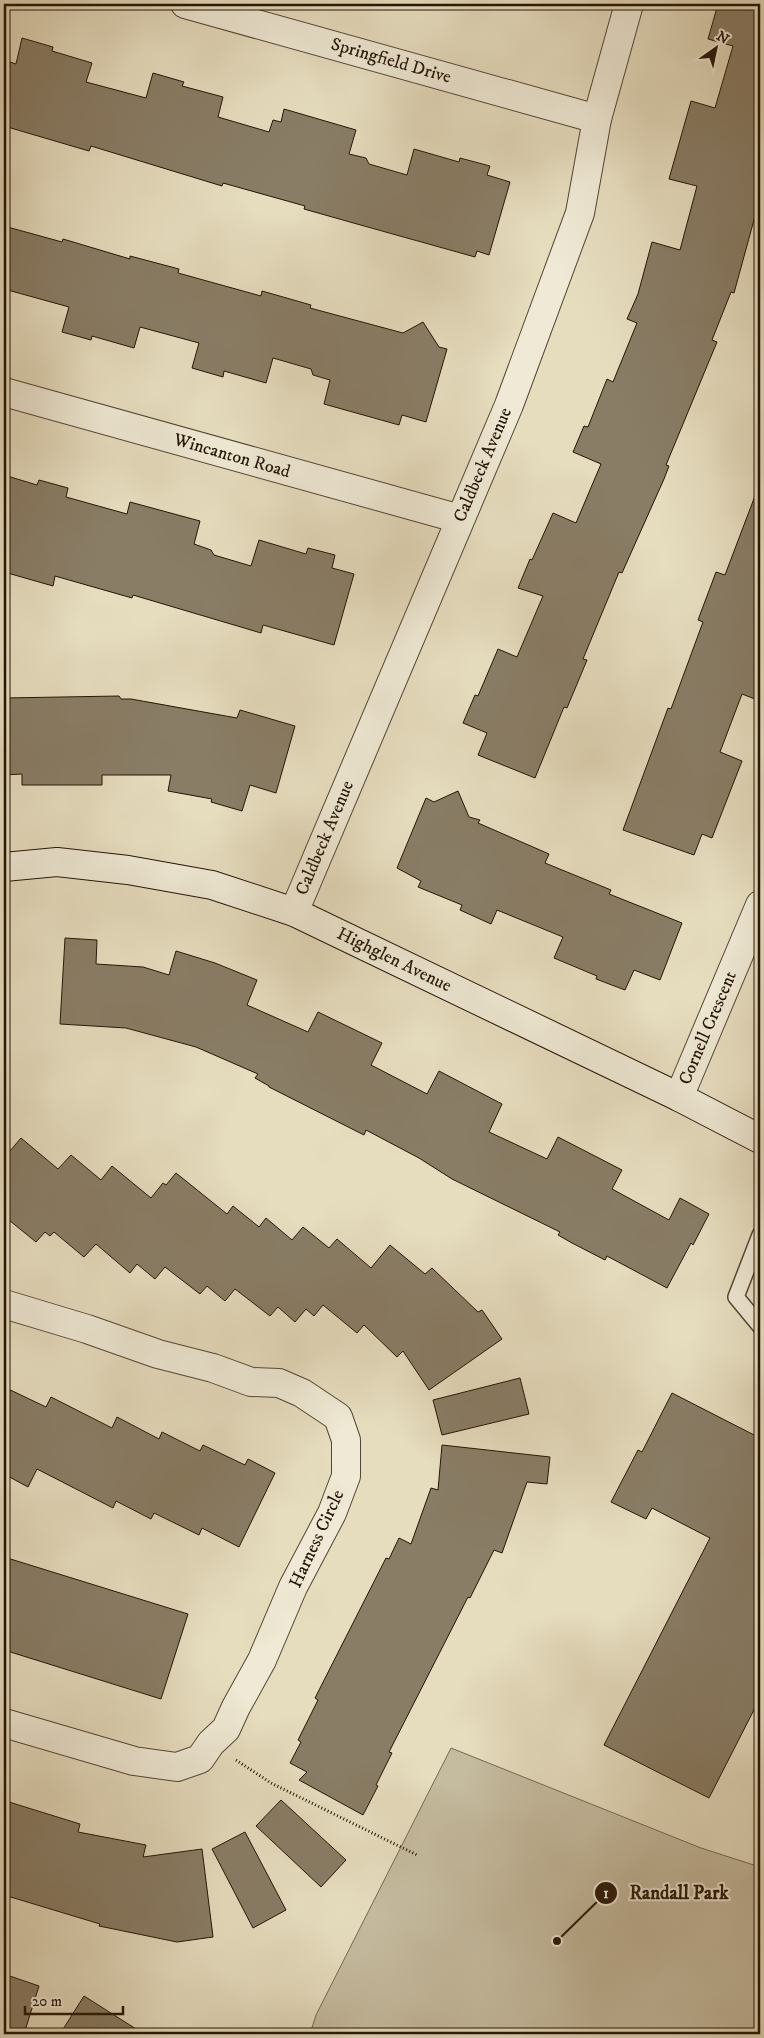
<svg xmlns="http://www.w3.org/2000/svg" width="764" height="2038" viewBox="0 0 764 2038" font-family="'IM FELL DW Pica',serif">
<style>
.green{fill:#c5bb9f;stroke:#746852}
.building{fill:#897d66;stroke:#241405}
.lines{fill:none;stroke-linecap:round;stroke-linejoin:round}
.lane-casing{stroke:#544634;stroke-width:18}
.street-casing{stroke:#544634;stroke-width:30}
.secondary-casing{stroke:#241405;stroke-width:30}
.path{stroke:#241405;stroke-width:3;stroke-dasharray:1 2.5;stroke-linecap:butt}
.lane{stroke:#efe9d5;stroke-width:15}
.street{stroke:#efe9d5;stroke-width:28}
.secondary{stroke:#efe9d5;stroke-width:28}
.labels{text-anchor:middle;dominant-baseline:central;stroke-width:4;stroke-linejoin:round;paint-order:stroke}
.street-label{font-size:18px;fill:#241405;stroke:#efe9d5}
.leader{fill:none;stroke:#241405;stroke-width:2}
.callout-dot{fill:#241405;stroke:#efe9d5;stroke-width:2}
.mark-label{font-size:15px;text-anchor:middle;font-weight:bold;fill:#fff}
.callout-label{font-size:19px;text-anchor:middle;font-weight:bold;fill:#241405;stroke:#efe9d5;stroke-width:4;stroke-linejoin:round;paint-order:stroke}
</style>
<rect width="100%" height="100%" fill="#e6ddbf"/>
<filter id="stains"><feTurbulence type="fractalNoise" baseFrequency=".004" numOctaves="4"/><feColorMatrix values="0 0 0 0 .2 0 0 0 0 .09 0 0 0 0 .02 0 0 0 .5 -.17"/></filter>
<radialGradient id="worn" r=".72"><stop offset=".6" stop-color="#630" stop-opacity="0"/><stop offset="1" stop-color="#630" stop-opacity=".3"/></radialGradient>
<!-- green -->
<path class="green" d="M451 1748 701 1848 760 1867V2034H310L316 2015Z"/>
<!-- building -->
<g class="building">
<path d="M718 4H760V198L734 293 731 292 712 340 717 342 666 465 669 466 664 479 622 573 619 572 583 659 587 660 567 708 564 707 535 778 478 755 487 733 463 723 475 695 478 696 498 649 517 657 543 596 518 588 530 559 532 560 553 513 576 523 601 464 573 452 584 426 588 427 607 379 613 382 637 323 627 319 638 294 652 242 680 250 697 186 669 179 691 101 715 108 733 46 708 39Z"/>
<path d="M22 38 53 47 52 51 92 63 86 82 146 98 153 73 184 82 182 86 223 97 218 117 269 132 273 120 281 122 284 109 356 130 349 154 366 158 369 164 407 175 414 149 459 162 460 158 490 166 487 175 510 182 489 255 477 251 475 257 357 224 304 209 305 206 223 183 222 186 91 146 89 151 4 126V60L16 64Z"/>
<path d="M4 226 62 242 63 239 130 259V256L179 269 178 273 261 296 262 291 311 305 310 308 403 333 423 322 439 347 447 349 426 422 402 415 399 425 324 404 330 380 313 375 311 369 273 358 266 383 224 371 223 377 192 368 199 343 140 327 134 348 92 336 91 340 62 332 69 307 4 289Z"/>
<path d="M4 475 37 485 39 480 68 488 66 497 127 514 130 502 200 521 194 544 211 550 214 555 251 566 259 540 306 554 308 548 335 555 332 568 354 574 334 645 263 625 261 633 133 595 132 598 55 576 53 586 4 572Z"/>
<path d="M758 488H760V701L742 694 720 752 742 761 712 838 702 834 694 855 623 830 668 708 671 709 703 622 698 620 716 572 725 575Z"/>
<path d="M119 696 121 699H131L237 718 240 710 295 726 276 793 250 785 242 811 211 802 212 799 168 791 171 775H102V785H22V774L4 775V698Z"/>
<path d="M458 791 469 817 480 820 478 823 549 854 545 863 611 890 609 894 682 923 660 980 634 970 625 990 596 979 597 976 554 958 563 937 497 910 491 924 460 910 462 905 418 887 421 881 397 868 426 798 434 802Z"/>
<path d="M65 938 97 940 96 964 143 967 169 975 176 951 215 963 257 980 247 1005 308 1032 318 1012 382 1043 371 1065 427 1094 439 1071 502 1104 489 1132 547 1159 558 1137 622 1170 612 1189 669 1220 680 1198 709 1214 693 1245 691 1243 667 1288 607 1256 605 1260 572 1243 558 1235 560 1232 452 1179 419 1158 366 1130 364 1135 269 1087V1086L255 1078 258 1074 196 1047 126 1028 60 1024Z"/>
<path d="M21 1138 58 1169 71 1155 101 1180 112 1166 151 1198 163 1183 166 1185 176 1173 227 1214 233 1206 259 1227 266 1218 292 1240 303 1227 329 1248 337 1239 371 1268 390 1245 425 1274 432 1268 478 1312 482 1310 502 1339 429 1390 403 1351 397 1357 364 1325 357 1333 323 1305 314 1316 306 1309 295 1322 278 1307 270 1316 235 1289 225 1301 207 1286 200 1294 165 1267 155 1279 137 1264 130 1273 96 1244 84 1257 54 1232 50 1236 45 1232 36 1242 4 1216V1158Z"/>
<path d="M520 1378 529 1414 442 1435 433 1400Z"/>
<path d="M4 1387 46 1407 51 1397 112 1428 117 1417 159 1439 162 1432 200 1451 203 1445 245 1465 248 1459 275 1473 239 1547 202 1528 199 1535 154 1513 151 1519 116 1501 113 1508 37 1469 28 1487 4 1474Z"/>
<path d="M672 1393 760 1438V1698L709 1798 604 1745 710 1538 652 1508 646 1519 611 1502 638 1450 642 1452Z"/>
<path d="M442 1445 550 1457 547 1484 527 1482 502 1553 494 1550 470 1598 468 1597 389 1752 392 1753 376 1785 378 1786 363 1815 299 1780 307 1772 290 1763 301 1742 298 1740 318 1700 315 1698 386 1558 389 1559 399 1538 411 1544 431 1488 438 1490Z"/>
<path d="M4 1557 188 1614 161 1699 4 1650Z"/>
<path d="M281 1800 346 1860 321 1887 256 1826Z"/>
<path d="M9 1802 80 1824 78 1832 146 1845 143 1857 202 1849 213 1937 177 1942 99 1926 100 1924 4 1895V1817Z"/>
<path d="M245 1832 286 1910 253 1928 212 1849Z"/>
<path d="M4 1974 39 1986 24 2034H4Z"/>
<path d="M84 1996 144 2034H60Z"/>
</g>
<g class="lines">
<defs>
<path id="lane" d="M760 1235 736 1297 760 1326"/>
<g id="street">
<path d="M185 4 597 119"/>
<path d="M4 392 460 519"/>
<path d="M294 912 509 405 580 213 597 119 629 4"/>
<path d="M679 1097 760 905"/>
<path d="M4 1304 87 1329 158 1354 213 1368 251 1382 279 1383 302 1393 338 1417 346 1440V1476L332 1513 293 1587 262 1660 236 1707 226 1729 211 1743 200 1759 177 1767 134 1761 4 1723"/>
</g>
<path id="secondary" d="M4 867 57 862 128 870 212 885 294 912 679 1097 760 1139"/>
</defs>
<!-- lane casing -->
<use href="#lane" class="lane-casing"/>
<!-- street casing -->
<use href="#street" class="street-casing"/>
<!-- secondary casing -->
<use href="#secondary" class="secondary-casing"/>
<!-- path -->
<path class="path" d="M236 1760 271 1783 417 1855"/>
<!-- lane -->
<use href="#lane" class="lane"/>
<!-- street -->
<use href="#street" class="street"/>
<!-- secondary -->
<use href="#secondary" class="secondary"/>
</g>
<g class="labels">
<!-- street labels -->
<g class="street-label">
<text transform="translate(391 61) rotate(16)">Springfield Drive</text>
<text transform="translate(232 456) rotate(16)">Wincanton Road</text>
<text transform="translate(483 465) rotate(-67)">Caldbeck Avenue</text>
<text transform="translate(325 838) rotate(-67)">Caldbeck Avenue</text>
<text transform="translate(394 960) rotate(26)">Highglen Avenue</text>
<text transform="translate(708 1028) rotate(-67)">Cornell Crescent</text>
<text transform="translate(317 1539) rotate(-65)">Harness Circle</text>
</g>
</g>
<!-- callouts -->
<path class="leader" d="M557 1941L606 1893"/>
<g class="callout-dot">
<circle cx="557" cy="1941" r="5"/>
<circle cx="606" cy="1893" r="12"/>
</g>
<g class="mark-label">
<text x="606" y="1898">1</text>
</g>
<g class="callout-label">
<text x="679" y="1899">Randall Park</text>
</g>
<!-- margin -->
<rect width="764" height="2038" fill="none" stroke="#e6ddbf" stroke-width="20"/>
<rect x="5" y="5" width="754" height="2028" fill="none" stroke="#241405" stroke-width="2.5"/>
<rect x="10" y="10" width="744" height="2018" fill="none" stroke="#241405"/>
<!-- north arrow -->
<g transform="translate(716 48) rotate(33)" stroke="#efe9d5" stroke-width="4" paint-order="stroke">
<path d="M0-4L9 19L0 12L-9 19Z" fill="#241405"/>
<text y="-8" font-size="14" font-weight="bold" text-anchor="middle" fill="#241405">N</text>
</g>
<!-- scale -->
<path d="M25 2006v8h98v-8" fill="none" stroke="#241405" stroke-width="2.5"/>
<text x="32" y="2006" font-size="15" fill="#241405" stroke="#efe9d5" stroke-width="4" paint-order="stroke">20 m</text>
<rect width="100%" height="100%" filter="url(#stains)"/>
<rect width="100%" height="100%" fill="url(#worn)"/>
</svg>
